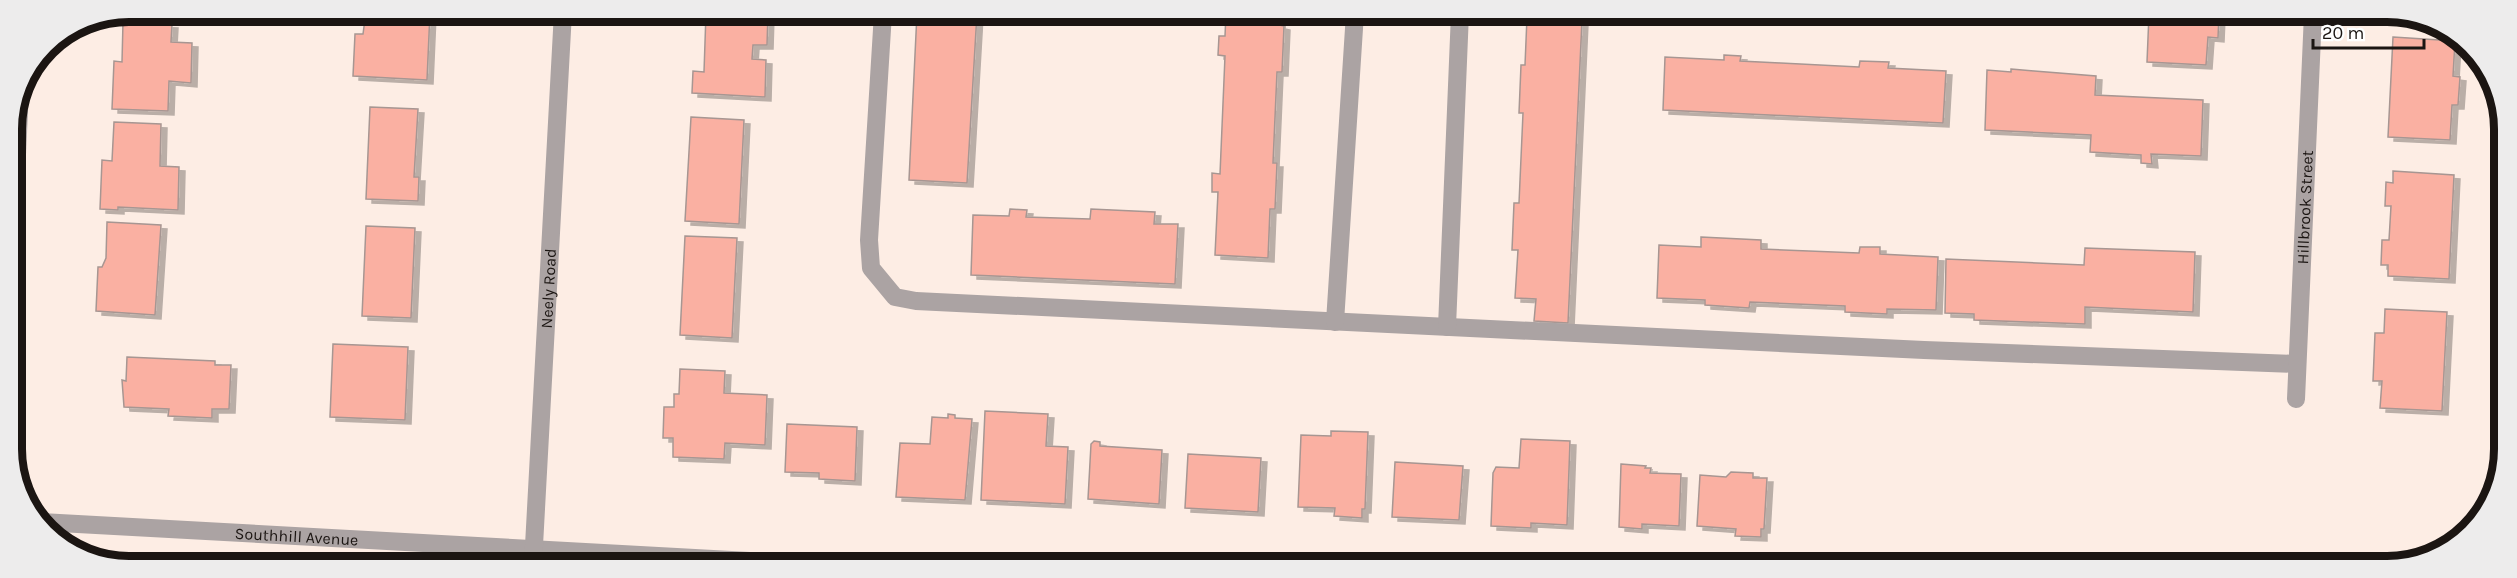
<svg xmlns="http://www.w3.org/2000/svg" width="2517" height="578" viewBox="0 0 2517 578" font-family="Karla,sans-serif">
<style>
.building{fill:#fab0a2;stroke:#a79692;stroke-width:1.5;filter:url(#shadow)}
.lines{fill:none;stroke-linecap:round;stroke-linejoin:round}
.minor{stroke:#aba3a3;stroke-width:18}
.tertiary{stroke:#aba3a3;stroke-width:18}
.labels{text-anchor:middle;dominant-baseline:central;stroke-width:6;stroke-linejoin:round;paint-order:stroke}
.street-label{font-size:16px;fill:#1b1512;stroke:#fff}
.rim{fill:none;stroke:#1b1512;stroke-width:8}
</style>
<defs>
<filter id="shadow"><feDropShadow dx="6" dy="4" stdDeviation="0" flood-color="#0004"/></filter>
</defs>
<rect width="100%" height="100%" fill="#fdede4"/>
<!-- building -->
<g class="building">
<path d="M366 12H430L427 80 353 76 355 34H363Z"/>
<path d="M706 13H768L767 45H753L752 59 766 60 765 97 692 93 693 71 704 72Z"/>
<path d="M917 13H977L967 183 909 180Z"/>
<path d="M1226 13H1280L1279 25 1284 26 1282 72H1277L1273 163H1277L1275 209H1270L1268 258 1215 255 1218 192H1212V173L1220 174 1225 56 1218 55 1219 36H1225Z"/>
<path d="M2149 14H2219L2218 38 2208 37 2206 65 2147 62Z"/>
<path d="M1527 17 1582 20 1568 323 1534 321 1536 299 1515 298 1518 250H1512L1514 203H1519L1523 113H1519L1521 65H1525Z"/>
<path d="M123 22 172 24 171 42 192 43 191 83 169 81 168 111 112 109 114 61 122 62Z"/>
<path d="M2393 37 2455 41 2453 76 2460 77 2458 105H2452L2450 140 2388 137Z"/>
<path d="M1724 55 1741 56 1740 61 1859 67 1860 61 1889 62 1888 68 1946 71 1943 123 1663 110 1665 57 1724 60Z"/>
<path d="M2011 69 2096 76 2095 95 2203 100 2201 156 2151 154 2152 164 2141 163V155L2090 152 2091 135 1985 130 1987 70 2011 72Z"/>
<path d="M370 107 418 109 414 177H419L418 201 366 199Z"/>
<path d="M691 117 744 120 739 224 685 221Z"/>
<path d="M114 122 161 124 160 166 179 167 178 210 118 207V210L100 209 102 160 112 161Z"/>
<path d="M2393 171 2454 175 2449 279 2388 276V265H2381L2382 240H2389L2391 206H2385L2386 182 2393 183Z"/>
<path d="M1010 209 1027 210 1026 217 1090 219 1091 209 1155 212 1154 224H1178L1175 284 971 275 973 215 1009 216Z"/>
<path d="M107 222 161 225 155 315 96 311 98 267H102L106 258Z"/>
<path d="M366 226 415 228 411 318 362 316Z"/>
<path d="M685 236 737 238 732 338 680 335Z"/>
<path d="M1701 237 1761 240V249L1859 253 1860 247H1880V254L1938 257 1936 310 1887 309V314L1845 312V306L1750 302 1749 308 1705 305V300L1657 298 1659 245 1701 247Z"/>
<path d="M2085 248 2195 252 2193 312 2085 307V324L1974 320V314L1945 313 1946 259 2084 265Z"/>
<path d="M2385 309 2447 312 2442 411 2380 408 2382 381H2373L2375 333H2384Z"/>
<path d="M333 344 408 347 405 420 330 417Z"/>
<path d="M127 357 215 361V365H231L229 409H212V418L168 416 169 409 124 407 122 380 126 381Z"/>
<path d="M680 369 725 371 724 393 767 395 765 445 725 443 724 459 673 457V438H663L664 407H674V394H679Z"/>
<path d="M985 411 1048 414 1046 446 1068 447 1065 504 981 500Z"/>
<path d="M948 414 955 415V418L972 419 965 500 896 497 900 443 930 444 932 417 948 418Z"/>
<path d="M787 424 857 427 855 481 819 479V473L785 472Z"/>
<path d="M1331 431 1368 432 1365 509H1362V518L1334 516 1335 508 1298 507 1301 435 1331 436Z"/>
<path d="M1521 439 1570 441 1567 525 1531 523V528L1491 526 1493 473 1496 467 1519 468Z"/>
<path d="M1094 441 1100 442V446L1162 450 1159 504 1088 499 1091 444Z"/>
<path d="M1188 454 1261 458 1258 512 1185 508Z"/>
<path d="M1395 462 1463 466 1459 520 1392 517Z"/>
<path d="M1621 464 1646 466 1645 468H1651L1650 473 1681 474 1679 526 1642 524V529L1619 527Z"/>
<path d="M1731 472 1753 473V478H1767L1764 529H1761V537L1735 536 1736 529 1697 526 1700 475 1726 477Z"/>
</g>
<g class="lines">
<!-- minor -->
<g class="minor">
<path d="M883 13 869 240 871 268 895 297 916 301 1924 350 2297 364"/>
<path d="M13 239 20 90"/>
<path d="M1335 322 1355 13"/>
<path d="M1447 327 1460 13"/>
<path id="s1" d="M2296 399 2313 14"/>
<path id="s2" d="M41 522 804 564"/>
</g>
<!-- tertiary -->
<path class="tertiary" id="s3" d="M533 564 563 12"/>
</g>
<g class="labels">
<!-- street labels -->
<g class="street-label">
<text stroke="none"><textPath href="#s1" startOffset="192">Hillbrook Street</textPath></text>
<text stroke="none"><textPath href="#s3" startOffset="276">Neely Road</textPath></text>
<text stroke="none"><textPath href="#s2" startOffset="256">Southhill Avenue</textPath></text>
</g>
</g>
<!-- crop -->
<path d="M0 0H2517V578H0ZM129 22H2387A107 107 0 0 1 2494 129V449A107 107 0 0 1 2387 556H129A107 107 0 0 1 22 449V129A107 107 0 0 1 129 22Z" fill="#edecec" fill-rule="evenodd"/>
<path class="rim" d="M129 22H2387A107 107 0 0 1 2494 129V449A107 107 0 0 1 2387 556H129A107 107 0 0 1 22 449V129A107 107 0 0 1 129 22Z"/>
<!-- scale -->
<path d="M2313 39v9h111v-9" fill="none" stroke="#1b1512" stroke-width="3"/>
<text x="2322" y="39" font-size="18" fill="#1b1512" stroke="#ffffff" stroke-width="4.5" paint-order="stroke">20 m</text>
</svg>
